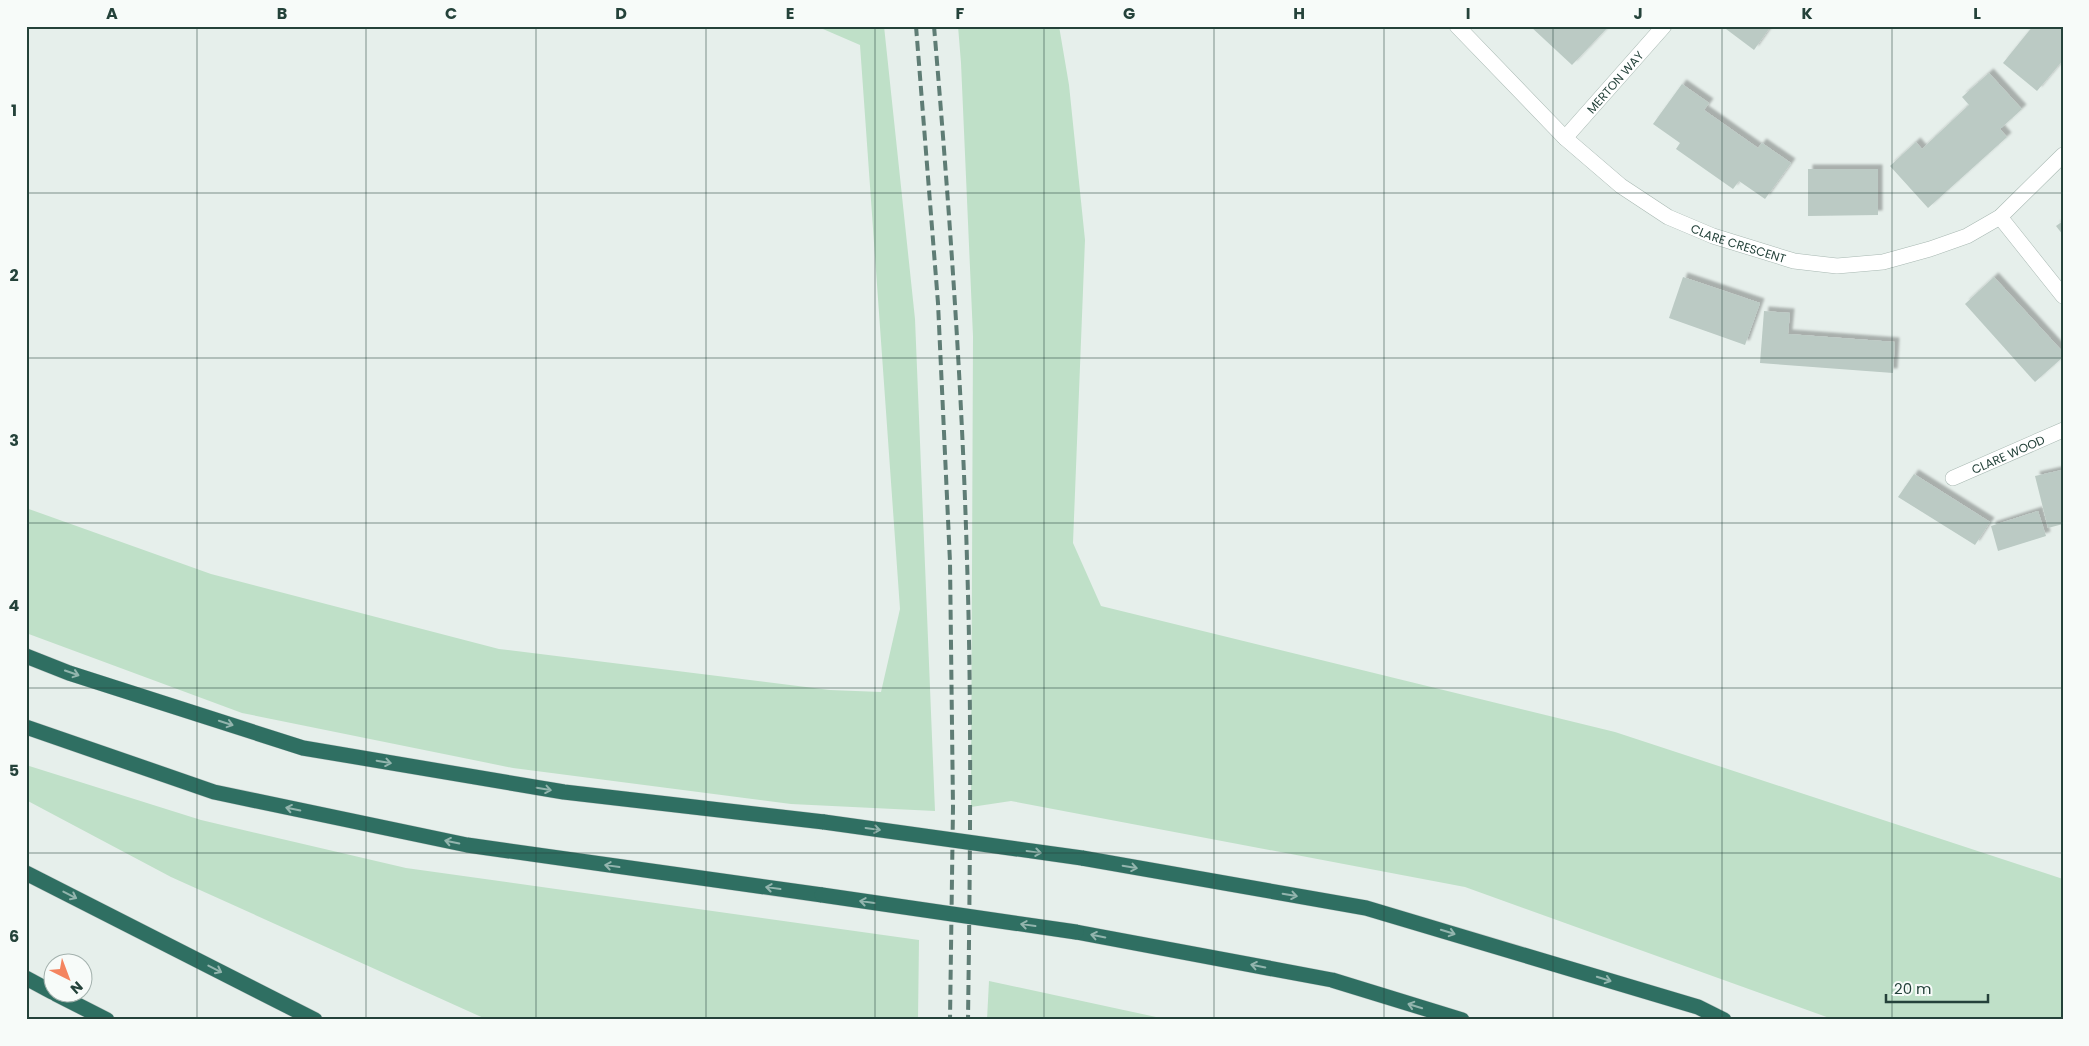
<svg xmlns="http://www.w3.org/2000/svg" width="2089" height="1046" viewBox="0 0 2089 1046" font-family="Poppins,sans-serif">
<style>
.green{fill:#bfe0c8}
.building{fill:#bbcac4;filter:url(#shadow)}
.lines{fill:none;stroke-linecap:round;stroke-linejoin:round}
.minor-casing{stroke:#a8b8b2;stroke-width:16}
.highway-casing{stroke:#c2cac8;stroke-width:16}
.minor{stroke:#fff;stroke-width:15}
.highway{stroke:#2f6f62;stroke-width:15}
.rail{stroke:#5f7d75;stroke-width:4;stroke-dasharray:10 5;stroke-linecap:butt}
.highway-bridge-casing{stroke:#c2cac8;stroke-width:16;stroke-linecap:butt}
.highway-bridge{stroke:#2f6f62;stroke-width:15}
.oneway{stroke:#93b5ae}
.grid{fill:none;stroke:#24423a;stroke-width:1;stroke-opacity:0.55}
.labels{text-anchor:middle;dominant-baseline:central;stroke-width:4;stroke-linejoin:round;paint-order:stroke}
.street-label{font-size:12px;fill:#24423a;stroke:#f7fbf9}
.neatline{fill:none;stroke:#24423a;stroke-width:2}
.grid-label{font-size:16px;text-anchor:middle;font-weight:bold;fill:#24423a}
</style>
<defs>
<filter id="shadow"><feDropShadow dx="4.5" dy="-4.5" stdDeviation="1" flood-color="#0004"/></filter>
</defs>
<rect width="100%" height="100%" fill="#e6efeb"/>
<!-- green -->
<g class="green">
<path d="M816 26H884L915 319 935 811 791 804 513 768 242 713 26 633V508L211 574 499 649 830 690 881 692 900 609 860 45Z"/>
<path d="M958 26H1059L1069 85 1085 240 1073 543 1101 606 1615 732 2063 879V1020H1835L1465 887 1011 801 971 807 973 336 961 63Z"/>
<path d="M26 765 201 820 406 868 919 940 918 1020H488L171 877 26 800Z"/>
<path d="M989 981 1170 1020H987Z"/>
</g>
<!-- building -->
<g class="building">
<path d="M1530 26H1609L1572 65Z"/>
<path d="M1722 26H1771L1754 50Z"/>
<path d="M2033 26H2063V60L2037 91 2003 63Z"/>
<path d="M1989 73 2022 109 2000 129 2007 137 1928 208 1890 166 1916 142 1922 149 1969 105 1962 97Z"/>
<path d="M1682 84 1709 103 1704 110 1758 148 1762 143 1791 163 1765 199 1739 181 1733 189 1676 149 1680 143 1653 124Z"/>
<path d="M1808 169H1878V215L1808 216Z"/>
<path d="M2063 221V235L2056 226Z"/>
<path d="M1683 277 1760 303 1745 345 1669 318Z"/>
<path d="M1994 277 2063 352V357L2035 382 1965 304Z"/>
<path d="M1764 311 1790 313 1788 334 1895 342 1893 373 1760 363Z"/>
<path d="M2062 470 2063 524 2048 528 2035 476Z"/>
<path d="M1914 474 1990 522 1975 545 1898 497Z"/>
<path d="M2038 511 2046 536 1998 551 1991 526Z"/>
</g>
<g class="lines">
<defs>
<g id="minor">
<path id="s1" d="M1457 26 1565 138 1621 186 1668 217 1713 236 1794 261 1837 266 1883 262 1930 249 1967 236 2000 217 2063 155"/>
<path id="s2" d="M1565 138 1664 26"/>
<path d="M2000 217 2063 296"/>
<path id="s3" d="M1953 478 2063 430"/>
</g>
<g id="highway">
<path d="M26 656 69 673 303 748 564 792 824 822"/>
<path d="M26 727 214 792 467 845 822 895"/>
<path d="M1082 858 1366 908 1698 1007 1724 1020"/>
<path d="M26 873 315 1020"/>
<path d="M1076 932 1332 980 1462 1020"/>
<path d="M26 978 52 992"/>
<path d="M56 994 107 1020"/>
</g>
</defs>
<!-- minor casing -->
<use href="#minor" class="minor-casing"/>
<!-- highway casing -->
<use href="#highway" class="highway-casing"/>
<!-- minor -->
<use href="#minor" class="minor"/>
<!-- highway -->
<use href="#highway" class="highway"/>
<!-- rail -->
<g class="rail">
<path d="M916 26 938 303 950 562 953 807 950 1020"/>
<path d="M934 26C949 204 962 382 967 560 972 713 970 867 968 1020"/>
</g>
<defs>
<g id="highway-bridge">
<path d="M824 822 1082 858"/>
<path d="M822 895 1076 932"/>
</g>
</defs>
<!-- highway-bridge casing -->
<use href="#highway-bridge" class="highway-bridge-casing"/>
<!-- highway-bridge -->
<use href="#highway-bridge" class="highway-bridge"/>
</g>
<!-- one-way arrows -->
<defs><path id="oneway-shaft" d="M-6 0H5M1.5-3L5.5 0L1.5 3" fill="none" stroke-width="1.6" stroke-linecap="round" stroke-linejoin="round" transform="scale(1.25)"/></defs>
<g class="oneway">
<use href="#oneway-shaft" transform="translate(72 673) rotate(19)"/>
<use href="#oneway-shaft" transform="translate(226 723) rotate(18)"/>
<use href="#oneway-shaft" transform="translate(384 762) rotate(10)"/>
<use href="#oneway-shaft" transform="translate(544 789) rotate(10)"/>
<use href="#oneway-shaft" transform="translate(293 809) rotate(-168)"/>
<use href="#oneway-shaft" transform="translate(873 829) rotate(8)"/>
<use href="#oneway-shaft" transform="translate(452 842) rotate(-168)"/>
<use href="#oneway-shaft" transform="translate(1034 852) rotate(8)"/>
<use href="#oneway-shaft" transform="translate(612 866) rotate(-172)"/>
<use href="#oneway-shaft" transform="translate(1130 867) rotate(10)"/>
<use href="#oneway-shaft" transform="translate(773 888) rotate(-172)"/>
<use href="#oneway-shaft" transform="translate(70 895) rotate(27)"/>
<use href="#oneway-shaft" transform="translate(1290 895) rotate(10)"/>
<use href="#oneway-shaft" transform="translate(867 902) rotate(-172)"/>
<use href="#oneway-shaft" transform="translate(1028 925) rotate(-172)"/>
<use href="#oneway-shaft" transform="translate(1448 932) rotate(17)"/>
<use href="#oneway-shaft" transform="translate(1098 936) rotate(-169)"/>
<use href="#oneway-shaft" transform="translate(1258 966) rotate(-169)"/>
<use href="#oneway-shaft" transform="translate(215 969) rotate(27)"/>
<use href="#oneway-shaft" transform="translate(1604 979) rotate(17)"/>
<use href="#oneway-shaft" transform="translate(1415 1006) rotate(-163)"/>
</g>
<!-- grid -->
<path class="grid" d="M197 26V1020M366 26V1020M536 26V1020M706 26V1020M875 26V1020M1044 26V1020M1214 26V1020M1384 26V1020M1553 26V1020M1722 26V1020M1892 26V1020M26 193H2063M26 358H2063M26 523H2063M26 688H2063M26 853H2063"/>
<g class="labels">
<!-- street labels -->
<g class="street-label">
<text stroke="none"><textPath href="#s2" startOffset="75">MERTON WAY</textPath></text>
<text stroke="none"><textPath href="#s1" startOffset="361">CLARE CRESCENT</textPath></text>
<text stroke="none"><textPath href="#s3" startOffset="60">CLARE WOOD</textPath></text>
</g>
</g>
<!-- border -->
<rect width="2089" height="1046" fill="none" stroke="#f7fbf9" stroke-width="55"/>
<!-- north arrow -->
<g transform="translate(68 978) rotate(138)"><circle r="24" fill="#f7fbf9" stroke="#a3b1ad"/>
<path d="M0-4L9 19L0 12L-9 19Z" fill="#f4845f"/>
<text y="-8" font-size="14" font-weight="bold" text-anchor="middle" fill="#24423a">N</text>
</g>
<!-- scale -->
<path d="M1886 994v8h102v-8" fill="none" stroke="#24423a" stroke-width="2.5"/>
<text x="1894" y="994" font-size="15" fill="#24423a" stroke="#f7fbf9" stroke-width="4" paint-order="stroke">20 m</text>
<rect x="28" y="28" width="2034" height="990" class="neatline"/>
<g class="grid-label">
<text x="112" y="19">A</text>
<text x="282" y="19">B</text>
<text x="451" y="19">C</text>
<text x="621" y="19">D</text>
<text x="790" y="19">E</text>
<text x="960" y="19">F</text>
<text x="1129" y="19">G</text>
<text x="1299" y="19">H</text>
<text x="1468" y="19">I</text>
<text x="1638" y="19">J</text>
<text x="1807" y="19">K</text>
<text x="1977" y="19">L</text>
<text x="14" y="116">1</text>
<text x="14" y="281">2</text>
<text x="14" y="446">3</text>
<text x="14" y="611">4</text>
<text x="14" y="776">5</text>
<text x="14" y="942">6</text>
</g>
</svg>
